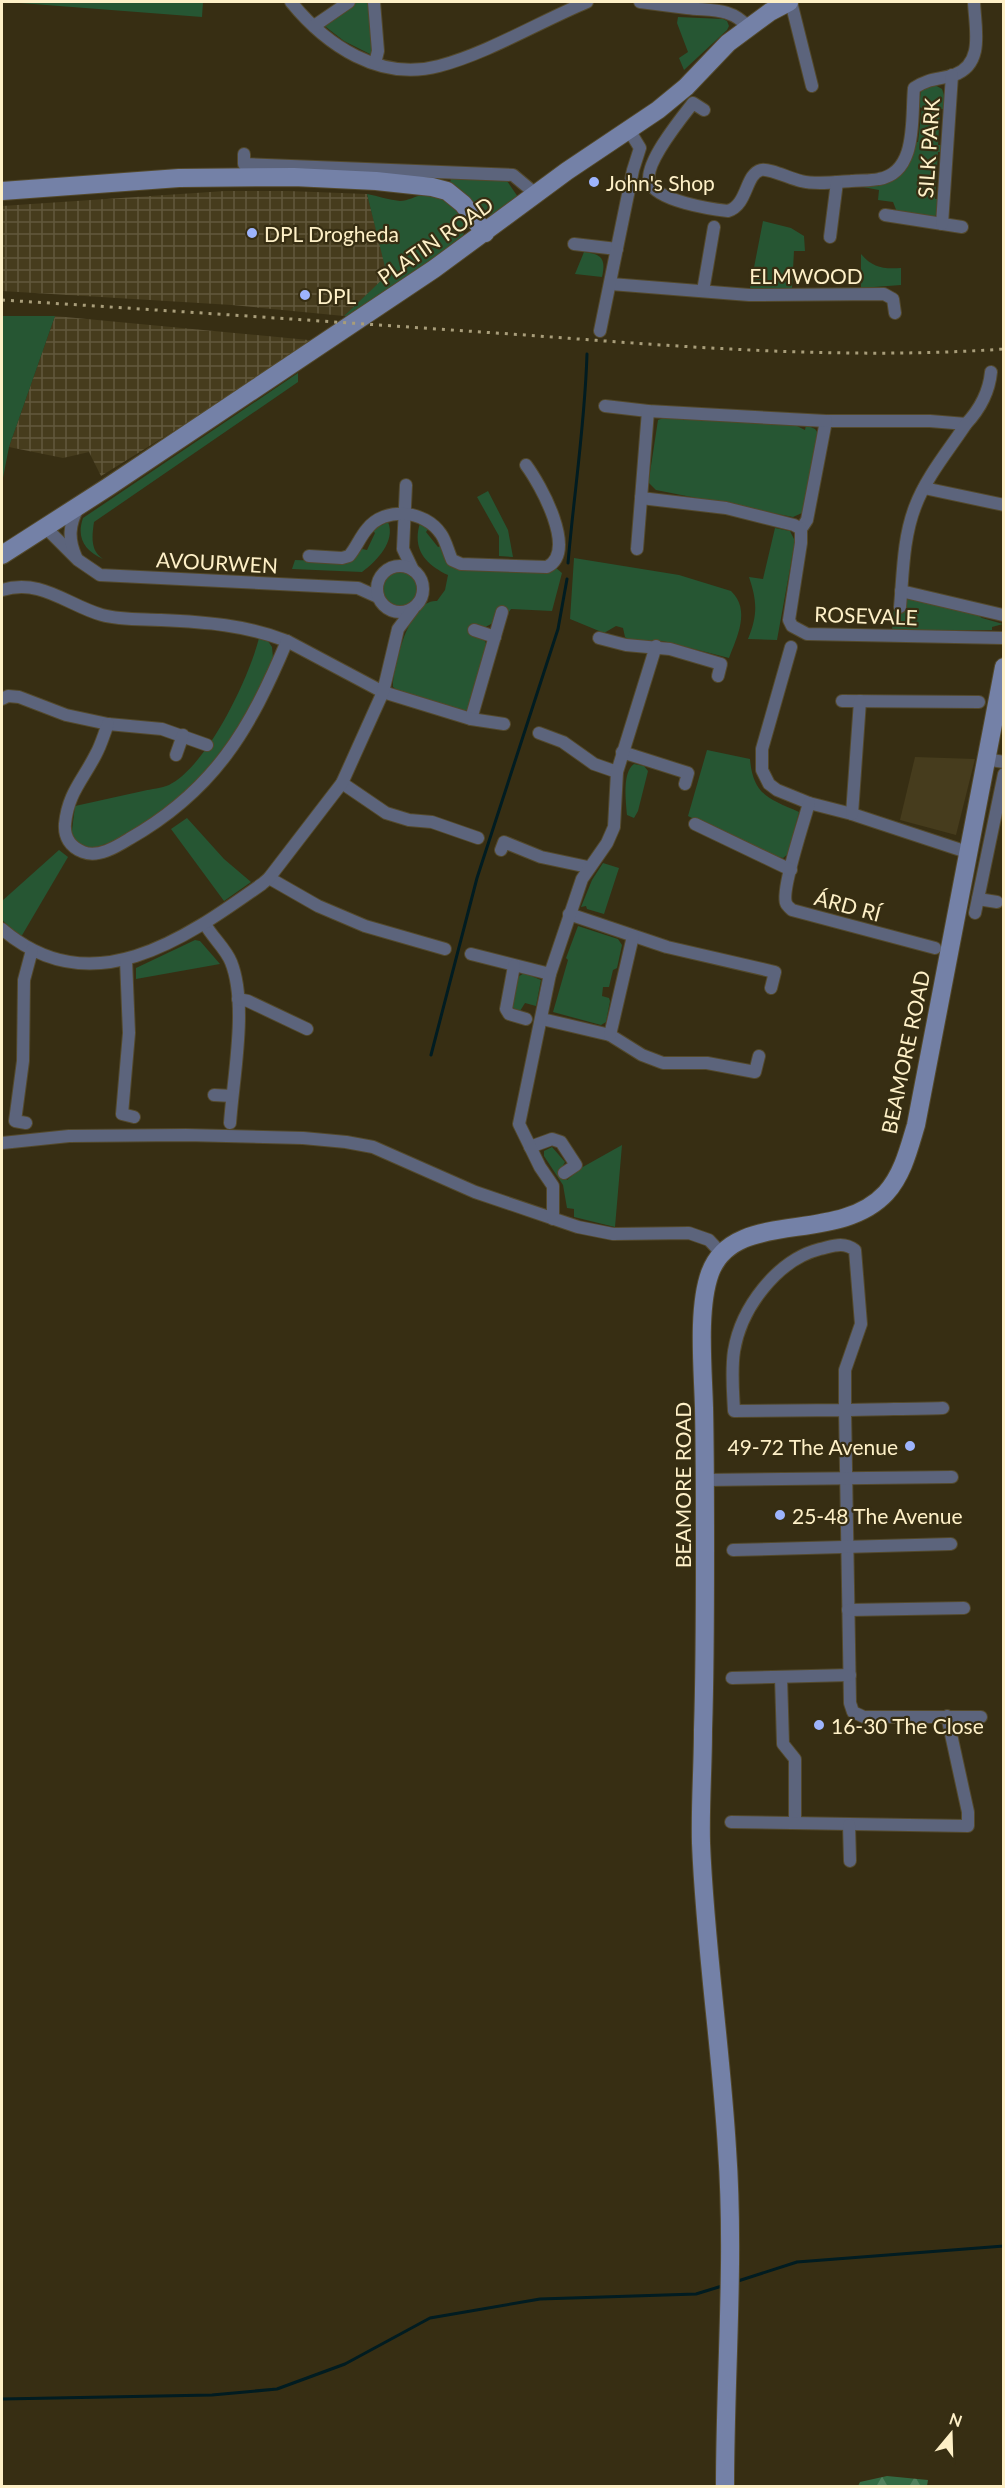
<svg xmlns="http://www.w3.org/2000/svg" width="1005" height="2488" viewBox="0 0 1005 2488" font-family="Lato,sans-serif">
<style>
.built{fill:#463c1d}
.industrial{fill:url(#industrial-grid)}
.grass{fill:#265633}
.forest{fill:url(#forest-firs)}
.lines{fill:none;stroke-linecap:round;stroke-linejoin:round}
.stream{stroke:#011c21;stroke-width:3}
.street-casing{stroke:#53492c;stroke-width:14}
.secondary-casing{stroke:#53492c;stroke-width:20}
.street{stroke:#5c647c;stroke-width:12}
.secondary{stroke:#7481a7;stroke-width:18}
.rail{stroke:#a89d7a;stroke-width:3;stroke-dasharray:3 6;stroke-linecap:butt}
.poi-dot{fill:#9db4fd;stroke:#372e13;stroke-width:2}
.labels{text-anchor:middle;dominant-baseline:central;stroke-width:4.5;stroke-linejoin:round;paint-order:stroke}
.street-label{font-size:21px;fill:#fef0c7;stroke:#372e13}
.poi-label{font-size:21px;fill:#fef0c7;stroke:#372e13;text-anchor:start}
</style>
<defs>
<pattern id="industrial-grid" width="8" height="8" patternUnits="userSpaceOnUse" patternTransform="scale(1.5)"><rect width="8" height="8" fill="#463c1d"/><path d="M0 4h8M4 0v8" fill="none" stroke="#62583c"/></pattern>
<pattern id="forest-firs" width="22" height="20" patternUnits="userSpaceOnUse" patternTransform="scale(1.5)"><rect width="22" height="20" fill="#346b43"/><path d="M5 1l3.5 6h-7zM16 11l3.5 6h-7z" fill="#52805d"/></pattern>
</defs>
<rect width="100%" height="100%" fill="#372e13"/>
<!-- built -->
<path class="built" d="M915 757 975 759 956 835 900 820Z"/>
<!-- industrial -->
<g class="industrial">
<path d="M225 191H288L367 194 388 275 344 316 232 305 2 291V206Z"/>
<path d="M55 316 319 341 101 476 89 452 63 458 9 447Z"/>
</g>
<!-- grass -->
<g class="grass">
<path d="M7 2H203L202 17Z"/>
<path d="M353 2H371L376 51 372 55 344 41 322 24Z"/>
<path d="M678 17 723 19 727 21 729 26 727 30 684 70 679 58 688 52 677 23Z"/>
<path d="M935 85 942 89 945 98 944 109H940L938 145H942V152H938L935 199H939L937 213 934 218 897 212 893 202 878 200 879 190 852 185C886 180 910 184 914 142H918L922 108 918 107 922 88Z"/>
<path d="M451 178 507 181 518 197 492 216 480 213 450 184Z"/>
<path d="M367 194C378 196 389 200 400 201 408 201 415 196 423 195 447 192 472 215 462 239L353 317 344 316 387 275Z"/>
<path d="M763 221 791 228 804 236 805 251H794L792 288H750Z"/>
<path d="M584 252C602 254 606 259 602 277L575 274Z"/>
<path d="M861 254C873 268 883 269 901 268V285L861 288Z"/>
<path d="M2 316H55L9 447 2 483Z"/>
<path d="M298 373V382L94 522C92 536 90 551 103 559 85 551 76 538 83 518Z"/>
<path d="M669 416 763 424H793L805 430 806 425 815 429 818 433 802 513 793 517 656 490 649 483V479L658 420Z"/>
<path d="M488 491 508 530 513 557 499 556V536L477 497Z"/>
<path d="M388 522C396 541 377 561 362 572L292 569 295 560 347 562 355 558 362 549 367 550 375 533 372 530Z"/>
<path d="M420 523 429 528 426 532 438 547 441 546 455 566 550 572 556 568 562 573 552 611 511 609 509 612 498 610 493 623 472 634 485 641 487 646 471 704 467 710 460 712 400 692 393 687C393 666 410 598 437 601L445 590 448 575C425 564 412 549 420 523Z"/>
<path d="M775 528 790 531 795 541 777 640 748 639C758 614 757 601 749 577L763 579Z"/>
<path d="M574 558 679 575 731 591C751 610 737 637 729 658L663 641 629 640 625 637 623 628 616 626 604 633 570 619Z"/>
<circle cx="400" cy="589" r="18"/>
<path d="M905 597 976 614 982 618 1003 624 992 627V630H892L894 609 902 611Z"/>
<path d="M259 638 268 641 272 647 273 658 258 693 235 732 206 771 165 811 120 839 94 848H86L71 838 75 806C98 801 120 796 143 791 151 789 162 788 169 785 208 765 249 678 259 638Z"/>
<path d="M707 750 750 759C753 795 769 799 799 812L788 854 783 858C750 852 718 831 688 816Z"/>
<path d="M634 764 644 766 648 771 638 811 634 818 627 815C626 801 622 772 634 764Z"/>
<path d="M187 818 224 859 251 882 224 901 171 829Z"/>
<path d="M59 850 68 857 21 937 2 920V901Z"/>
<path d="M603 863 619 868 604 914 587 909 586 906 581 907 592 880Z"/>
<path d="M578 926 618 939 622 945 617 968 613 970 609 987H603L602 996 609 998 610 1001 606 1022 601 1025 553 1012 568 960 566 958Z"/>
<path d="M195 940 200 941 220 964 136 979V968Z"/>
<path d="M524 973 541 980 536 1006 525 1003 520 1011 511 1007 518 977Z"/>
<path d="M622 1145 615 1227 574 1217V1209L567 1208 563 1185 544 1156V1151L552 1147 565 1162 560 1171 567 1180 581 1168Z"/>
</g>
<!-- forest -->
<path class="forest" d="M887 2476 928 2480 927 2486H858L860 2482Z"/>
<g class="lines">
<!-- stream -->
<g class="stream">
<path d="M568 563C574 493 585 424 587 354"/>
<path d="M431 1055 477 878 558 629 567 579"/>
<path d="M738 2281 797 2262 1004 2246"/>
<path d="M2 2399 212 2395 277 2389 345 2364 430 2318 540 2299 696 2294 722 2286"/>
</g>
<defs>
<g id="street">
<path d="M291 2C326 45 380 82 439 66 488 53 539 22 587 2"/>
<path d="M374 2 378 51 375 63"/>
<path d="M640 2C655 4 671 6 687 8 711 11 731 7 748 27"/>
<path d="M791 2 812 86"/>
<path d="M314 26 349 2"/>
<path d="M704 110 693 103C682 117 642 166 650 183 658 201 710 209 728 211 748 205 745 174 761 170 769 168 791 179 801 181 817 185 835 182 851 181 860 180 870 181 879 179 918 172 911 118 914 88 929 78 938 80 954 75 985 64 975 28 974 2"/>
<path d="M244 154V164L513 175 537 195"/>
<path d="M885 215 962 227"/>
<path d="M942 224 952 75"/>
<path d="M830 237 837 182"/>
<path d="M574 244 617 249"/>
<path d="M611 284 749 295 884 294 893 299 895 313"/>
<path d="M703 291 714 227"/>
<path d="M600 331 633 170 640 148 629 130"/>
<path d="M991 372C989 393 980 409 966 424L930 421H826L807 520 801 529V543L789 620 792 626 807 634 1004 638"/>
<path d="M605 406 648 411 826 421"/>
<path d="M406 485 403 549 413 570"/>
<path d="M924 488 1004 505"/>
<path d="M641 498 726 508 794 525 801 529"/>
<path d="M45 527 78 560 100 575 358 588 378 597"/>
<path d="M637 549 648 411"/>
<path d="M309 556 342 558 349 556C356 548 360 537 367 529 385 506 425 510 441 534 446 541 448 551 452 560L461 564 547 567C578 551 540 484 526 465"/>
<path d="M76 557C68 539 69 525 78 508"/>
<circle cx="400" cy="589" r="23"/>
<path d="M2 590C41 578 67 605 102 615 120 620 142 619 161 620 205 622 246 625 287 641"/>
<path d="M901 591 1003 615"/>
<path d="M900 607C903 574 903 538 915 507 926 477 949 450 966 424"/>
<path d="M474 630 495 637"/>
<path d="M599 638 626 645 670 649 721 664 718 676"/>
<path d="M791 647 762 749V770L769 784 777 790 809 803 852 814 967 852"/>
<path d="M2 699 8 696 19 697 66 715 108 724 162 729 207 745"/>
<path d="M842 701 979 702"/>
<path d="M471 719 502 612"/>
<path d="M108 724C104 734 101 745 96 754 83 780 68 793 65 824 64 837 70 847 83 852 98 858 116 847 129 839 215 790 250 729 287 641L383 692 471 719 504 724"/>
<path d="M539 733 563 742 594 764 617 772"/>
<path d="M622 752 688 773 685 784"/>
<path d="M176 755 183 735"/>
<path d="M985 759 1004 762"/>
<path d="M342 783 386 813 409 820 432 822 478 838"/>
<path d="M809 803C804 822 781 889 786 903 787 906 790 908 792 910L935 948"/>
<path d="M852 814 860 701"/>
<path d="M695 824 791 870"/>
<path d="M501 850 504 842 541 857 588 867"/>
<path d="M269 878 318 906 365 926 445 949"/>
<path d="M978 899 997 902"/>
<path d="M975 913 1004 774"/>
<path d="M569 914 667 947 775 972 771 988"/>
<path d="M205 924C212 937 226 949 231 962 248 1004 233 1078 230 1123"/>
<path d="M2 929C91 1005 183 940 262 884L269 878 342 783 383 692 398 629 413 609"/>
<path d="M471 954 550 974"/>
<path d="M126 960 129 1033 122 1114 134 1117"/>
<path d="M514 966 506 1009 509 1014 526 1019"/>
<path d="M238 999 248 1001 307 1029"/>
<path d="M542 1019 610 1035 642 1055 663 1063H707L755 1072 759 1056"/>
<path d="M610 1035 633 936"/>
<path d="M214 1095 232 1096"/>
<path d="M26 1123 15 1121 23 1061 24 980 32 950"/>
<path d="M2 1143 69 1136 186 1135 303 1138 346 1142 373 1147 475 1192 578 1227 613 1234 689 1233 709 1240 722 1254"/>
<path d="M530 1147 552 1139 561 1142 576 1165 564 1173"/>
<path d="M553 1219V1186L540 1167 519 1124 550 974 582 879 607 843 614 827 617 772 656 646"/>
<path d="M943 1408C910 1409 878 1409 845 1410L734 1411C733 1391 731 1371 734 1351 741 1308 777 1260 820 1249 833 1246 843 1241 855 1250L861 1324 845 1370V1410L850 1703 853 1712 864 1717H981"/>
<path d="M704 1480 952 1477"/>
<path d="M733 1550 951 1544"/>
<path d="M848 1610 964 1608"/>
<path d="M781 1677 783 1744 795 1759V1823"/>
<path d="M732 1678 850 1675"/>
<path d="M731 1822 968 1826V1812L947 1716"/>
<path d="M849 1825 850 1861"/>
</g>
<g id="secondary">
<path d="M2 191 179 178 294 177 376 181 432 187 447 191 463 204 485 233"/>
<path d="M2 555 108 487 434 269 567 171 658 110 686 87 728 43 770 12 789 2"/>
<path d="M725 2486C725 2374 735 2261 727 2149 721 2047 705 1945 701 1843 700 1805 703 1767 703 1730 705 1670 705 1610 705 1550 705 1503 705 1455 704 1408 703 1369 697 1309 710 1273 734 1207 837 1246 886 1193 903 1174 909 1148 916 1125L1004 667"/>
</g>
</defs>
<!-- street casing -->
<use href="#street" class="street-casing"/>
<!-- secondary casing -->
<use href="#secondary" class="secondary-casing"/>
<!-- street -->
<use href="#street" class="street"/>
<!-- secondary -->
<use href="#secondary" class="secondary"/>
<!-- rail -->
<path class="rail" d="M2 300C176 311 350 323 525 335 684 347 844 360 1004 349"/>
</g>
<!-- markers -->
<g class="poi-dot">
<circle cx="594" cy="182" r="6"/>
<circle cx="252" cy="233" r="6"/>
<circle cx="305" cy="295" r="6"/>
<circle cx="910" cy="1446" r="6"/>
<circle cx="780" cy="1515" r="6"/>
<circle cx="819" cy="1725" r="6"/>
</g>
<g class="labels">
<!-- street labels -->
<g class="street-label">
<text transform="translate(928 148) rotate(-86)">SILK PARK</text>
<text transform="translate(435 240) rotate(-35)">PLATIN ROAD</text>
<text x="806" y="275">ELMWOOD</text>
<text transform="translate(217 562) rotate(3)">AVOURWEN</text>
<text transform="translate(866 615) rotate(2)">ROSEVALE</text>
<text transform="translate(848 905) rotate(15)">ÁRD RÍ</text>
<text transform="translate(905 1052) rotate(-78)">BEAMORE ROAD</text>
<text transform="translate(682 1485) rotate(-90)">BEAMORE ROAD</text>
</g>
<!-- poi labels -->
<g class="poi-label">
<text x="606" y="182">John's Shop</text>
<text x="264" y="233">DPL Drogheda</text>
<text x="317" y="295">DPL</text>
<text x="898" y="1446" text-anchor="end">49-72 The Avenue</text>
<text x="792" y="1515">25-48 The Avenue</text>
<text x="831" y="1725">16-30 The Close</text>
</g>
</g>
<!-- border -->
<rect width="1005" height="2488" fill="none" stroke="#fef0c7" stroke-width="6"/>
<!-- north arrow -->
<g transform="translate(951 2434) rotate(19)" stroke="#372e13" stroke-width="4.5" paint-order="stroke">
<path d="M0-4.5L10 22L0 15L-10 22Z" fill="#fef0c7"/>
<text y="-9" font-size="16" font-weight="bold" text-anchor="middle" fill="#fef0c7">N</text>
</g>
</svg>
